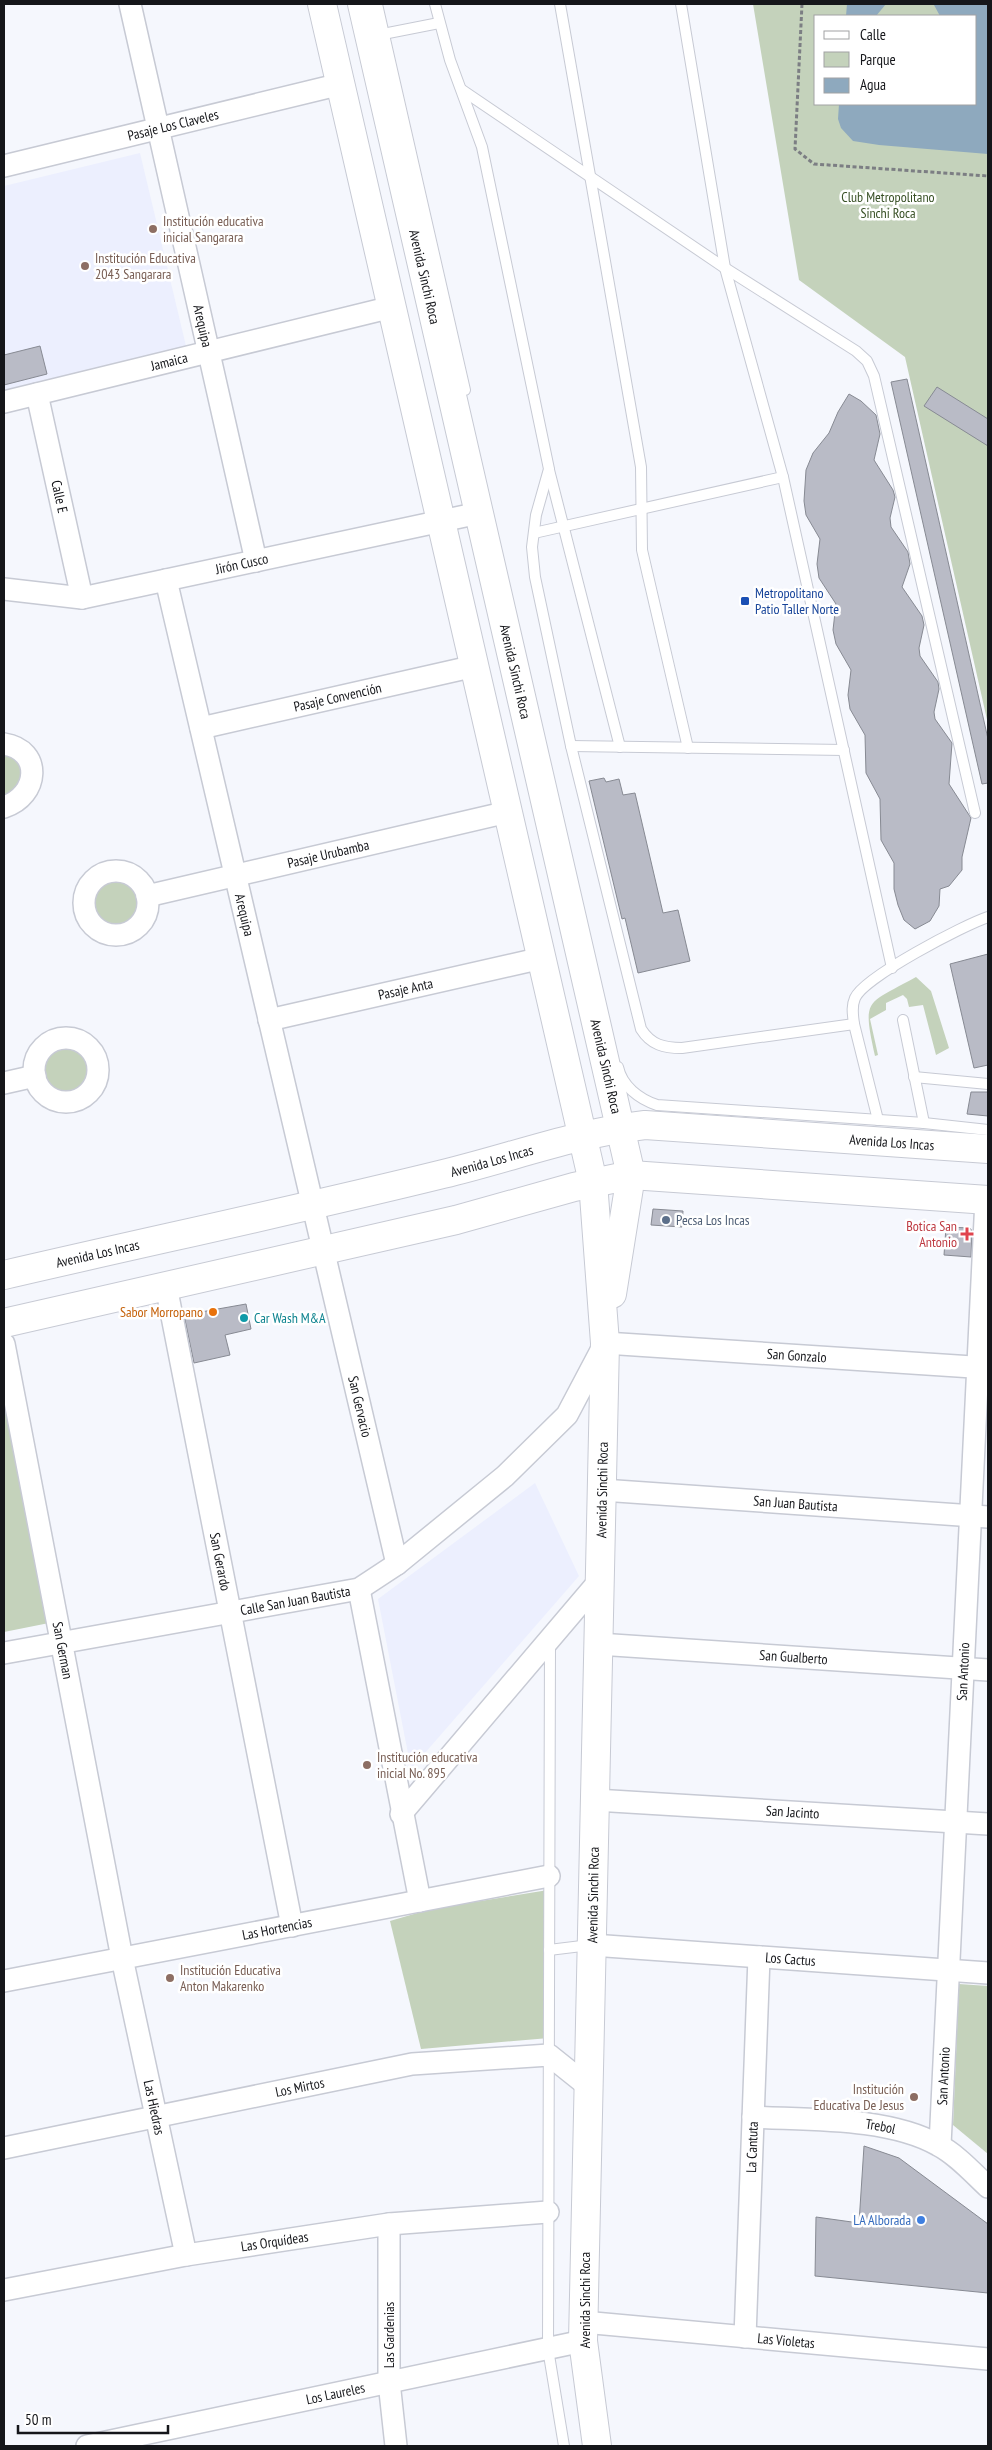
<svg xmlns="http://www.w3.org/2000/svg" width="992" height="2450" viewBox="0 0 992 2450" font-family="'PT Sans Narrow',sans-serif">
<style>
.built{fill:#eceffe}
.green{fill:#c4d2bb;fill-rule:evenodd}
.water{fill:#8ea9be}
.building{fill:#b9bbc6;stroke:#878a93}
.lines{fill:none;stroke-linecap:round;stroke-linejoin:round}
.lane-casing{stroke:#c7cad4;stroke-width:12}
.street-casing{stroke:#c7cad4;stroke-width:24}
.secondary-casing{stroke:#c7cad4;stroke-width:30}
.path{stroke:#7c7e83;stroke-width:3;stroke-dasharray:4 2.5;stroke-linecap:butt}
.lane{stroke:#fff;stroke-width:10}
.street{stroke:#fff;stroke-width:21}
.secondary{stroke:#fff;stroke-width:28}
.education-dot{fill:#8d6e63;stroke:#fff;stroke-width:2}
.transit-dot{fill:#1a4fb4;stroke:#fff;stroke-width:2}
.service-dot{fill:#5c6f8a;stroke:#fff;stroke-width:2}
.health-dot{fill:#e0444e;stroke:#fff;stroke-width:2}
.food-dot{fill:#e8710a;stroke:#fff;stroke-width:2}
.culture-dot{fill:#0f9aa8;stroke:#fff;stroke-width:2}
.shop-dot{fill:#3f7fe0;stroke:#fff;stroke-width:2}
.labels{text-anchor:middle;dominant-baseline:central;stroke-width:5;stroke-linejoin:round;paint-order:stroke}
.street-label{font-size:14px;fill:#15161a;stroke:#fff}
.park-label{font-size:14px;fill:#385025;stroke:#fff}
.education-label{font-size:14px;fill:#785e54;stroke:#fff;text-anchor:start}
.transit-label{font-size:14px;fill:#164399;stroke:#fff;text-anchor:start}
.service-label{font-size:14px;fill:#4e5e75;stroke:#fff;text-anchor:start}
.health-label{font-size:14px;fill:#be3a42;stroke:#fff;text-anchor:end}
.food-label{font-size:14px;fill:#c56008;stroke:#fff;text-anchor:end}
.culture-label{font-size:14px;fill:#0d838f;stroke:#fff;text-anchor:start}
.shop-label{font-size:14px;fill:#366cbe;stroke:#fff;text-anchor:end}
</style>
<rect width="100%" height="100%" fill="#f5f7fd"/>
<!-- built -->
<g class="built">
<path d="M140 153 186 346 4 390V186Z"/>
<path d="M535 1483 579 1576 411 1769 378 1599Z"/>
</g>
<!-- green -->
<g class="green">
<path d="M753 4H988V724L905 357 799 280ZM816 16H976V104H816Z"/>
<path d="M4 751 19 760 24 784 4 800Z"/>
<circle cx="116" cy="903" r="27"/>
<path d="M916 977 931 991 949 1048 936 1055 923 1005 909 1007 907 999 903 995 886 1003V1010L870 1019 878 1055 875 1056C862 997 866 1005 916 977Z"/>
<circle cx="67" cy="1070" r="25"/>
<path d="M4 1388 49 1623 4 1632Z"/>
<path d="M548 1890 549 2038 421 2049 390 1921 431 1909Z"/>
<path d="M959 1984 988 1986V2154L953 2125Z"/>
</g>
<!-- water -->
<g class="water">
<path d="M847 4H886L876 16H846Z"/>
<path d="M924 4H988V154L879 145 853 141 841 128 838 119 839 104H976V16H940L934 5Z"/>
</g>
<!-- building -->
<g class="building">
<path d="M40 346 47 374 4 385V355Z"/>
<path d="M907 379 988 739V783L982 784 891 382Z"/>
<path d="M937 387 988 419V446L924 406Z"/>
<path d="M849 394 861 401 876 415 880 434 874 460 893 490 895 497 890 518 891 527 908 552 910 564 902 587 922 616 924 625 919 648 920 656 938 682 939 689 934 712 935 719 952 743 949 784 971 818 962 857V870L949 886 940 889 939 906 930 921 915 929 904 920 898 905 894 889V863L881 840 880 799 866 773 865 735 850 709 848 695 851 670 836 644 833 630 836 604 819 578 817 564 820 539 806 515 804 501 806 470 813 453 829 433 838 412Z"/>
<path d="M604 778 606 782 619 779 623 795 635 793 663 913 678 910 690 961 638 973 625 918 622 919 589 781Z"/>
<path d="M988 954V1065L974 1068 950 964Z"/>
<path d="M971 1092H988V1116L967 1114Z"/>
<path d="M653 1209 683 1211 682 1227 651 1225Z"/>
<path d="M946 1227 970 1228 972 1231 971 1257 944 1255Z"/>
<path d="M246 1304 251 1329 225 1335 230 1355 194 1363 184 1315Z"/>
<path d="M864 2146 899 2158 988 2224V2293L815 2276 816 2217 859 2223Z"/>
</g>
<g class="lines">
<defs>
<g id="lane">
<path d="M377 4 465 390"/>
<path d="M435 4 450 60 482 147 549 469 536 515 532 547 535 577 571 746 641 1029C651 1045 664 1048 682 1048L854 1024"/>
<path d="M560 4 641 467 642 550 688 748"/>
<path d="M681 4 725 268 783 477 892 968"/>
<path d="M378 35 439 23"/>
<path d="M462 90 725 268 856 351 867 361 874 376 975 813"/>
<path d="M549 470 620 747"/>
<path d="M534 533 783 477"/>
<path d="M571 746 844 750"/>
<path d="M903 1020 924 1123"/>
<path d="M618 1067C622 1086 639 1099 657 1105L924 1123 988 1130"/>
<path d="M914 1077 988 1084"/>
<path d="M878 1120 854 1024C853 1015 851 1007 855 998 864 977 964 925 988 917"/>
<path d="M550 1644 548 2349 564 2446"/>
<path d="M549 1950 590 1945"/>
</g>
<g id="street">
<path id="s1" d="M130 4 256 561"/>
<path id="s2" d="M4 166 341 84"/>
<path id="s3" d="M37 394 82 598"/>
<path id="s4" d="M4 402 392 307"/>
<path id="s5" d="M166 580 397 1564"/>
<path id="s6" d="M4 589 82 598 479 513"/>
<path id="s7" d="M201 728 475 666"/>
<path d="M4 744C43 750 39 796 4 807"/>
<circle cx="116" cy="903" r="32"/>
<path id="s8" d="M147 896 508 812"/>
<path id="s9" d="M269 1020 542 958"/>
<circle cx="66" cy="1070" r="32"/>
<path d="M4 1083 35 1076"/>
<path id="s10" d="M166 1286 292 1926"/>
<path id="s11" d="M4 1344 122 1958 186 2255"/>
<path id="s12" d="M602 1490 988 1517"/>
<path d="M359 1589 420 1901"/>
<path id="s13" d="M598 1644 988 1670"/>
<path id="s14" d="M4 1653 359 1589 397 1564 505 1476 567 1415 605 1343 988 1368"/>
<path id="s15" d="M595 1800 988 1824"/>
<path d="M401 1814 600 1580"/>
<path id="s16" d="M592 1945 988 1973"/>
<path id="s17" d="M4 1981 549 1876"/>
<path id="s18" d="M753 2117C809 2120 889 2117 938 2145 956 2154 973 2173 988 2187"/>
<path id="s19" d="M940 2145 986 1199"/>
<path id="s20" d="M4 2148 412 2064 549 2055 589 2087"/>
<path d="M389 2224V2382L396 2446"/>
<path id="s21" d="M4 2290 186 2255 389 2224 548 2212"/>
<path id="s22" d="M583 2322 988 2359"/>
<path id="s23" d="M745 2337 759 1957"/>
<path id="s24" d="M87 2446 583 2341"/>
</g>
<g id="secondary">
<path d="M322 4 593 1182 605 1343 583 2341 597 2446"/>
<path id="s25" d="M362 4 631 1175 612 1294"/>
<path id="s26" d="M4 1275C150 1241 297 1210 443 1174 510 1158 576 1133 645 1125L988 1149"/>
<path d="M4 1323 456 1220 574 1187 631 1175 988 1200"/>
</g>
</defs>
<!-- lane casing -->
<use href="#lane" class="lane-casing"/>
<!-- street casing -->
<use href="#street" class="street-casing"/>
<!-- secondary casing -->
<use href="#secondary" class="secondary-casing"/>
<!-- path -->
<path class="path" d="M802 4 795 149 814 164 988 176"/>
<!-- lane -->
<use href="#lane" class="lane"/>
<!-- street -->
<use href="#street" class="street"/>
<!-- secondary -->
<use href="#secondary" class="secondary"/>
</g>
<!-- markers -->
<g class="education-dot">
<circle cx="153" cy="229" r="5"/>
<circle cx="85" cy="266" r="5"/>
<circle cx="367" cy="1765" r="5"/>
<circle cx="170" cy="1978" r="5"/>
<circle cx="914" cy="2097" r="5"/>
</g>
<rect class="transit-dot" x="740" y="596" width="10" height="10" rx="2.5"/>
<circle class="service-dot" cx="666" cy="1220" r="5"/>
<path class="health-dot" d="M964.5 1226.5h5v5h5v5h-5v5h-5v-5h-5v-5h5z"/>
<circle class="food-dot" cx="213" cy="1312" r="5"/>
<circle class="culture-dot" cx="244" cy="1318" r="5"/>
<circle class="shop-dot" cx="921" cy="2220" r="5"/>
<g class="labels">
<!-- street labels -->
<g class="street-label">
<text stroke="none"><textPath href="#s2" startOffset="174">Pasaje Los Claveles</textPath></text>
<text stroke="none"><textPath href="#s25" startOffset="280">Avenida Sinchi Roca</textPath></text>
<text stroke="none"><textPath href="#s1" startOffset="330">Arequipa</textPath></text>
<text stroke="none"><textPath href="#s4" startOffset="170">Jamaica</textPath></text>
<text stroke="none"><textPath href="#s3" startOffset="105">Calle E</textPath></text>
<text stroke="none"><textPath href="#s6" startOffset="242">Jirón Cusco</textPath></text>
<text stroke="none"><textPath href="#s25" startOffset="685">Avenida Sinchi Roca</textPath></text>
<text stroke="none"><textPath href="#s7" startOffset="140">Pasaje Convención</textPath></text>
<text stroke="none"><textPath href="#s8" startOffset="186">Pasaje Urubamba</textPath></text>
<text stroke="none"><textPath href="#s5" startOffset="344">Arequipa</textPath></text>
<text stroke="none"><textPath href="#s9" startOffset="140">Pasaje Anta</textPath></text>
<text stroke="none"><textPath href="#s25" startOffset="1090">Avenida Sinchi Roca</textPath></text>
<text stroke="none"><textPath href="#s26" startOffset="906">Avenida Los Incas</textPath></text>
<text stroke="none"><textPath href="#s26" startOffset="501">Avenida Los Incas</textPath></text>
<text stroke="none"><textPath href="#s26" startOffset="96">Avenida Los Incas</textPath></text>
<text stroke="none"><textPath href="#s14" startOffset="906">San Gonzalo</textPath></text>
<text stroke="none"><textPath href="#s5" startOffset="849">San Gervacio</textPath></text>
<text transform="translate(602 1490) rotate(-89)">Avenida Sinchi Roca</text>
<text stroke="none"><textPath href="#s12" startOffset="194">San Juan Bautista</textPath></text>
<text stroke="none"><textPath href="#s10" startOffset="281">San Gerardo</textPath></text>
<text stroke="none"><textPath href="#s14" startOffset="296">Calle San Juan Bautista</textPath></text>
<text stroke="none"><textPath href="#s11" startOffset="312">San German</textPath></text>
<text stroke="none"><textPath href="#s13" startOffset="196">San Gualberto</textPath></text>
<text stroke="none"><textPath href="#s19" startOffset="474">San Antonio</textPath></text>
<text stroke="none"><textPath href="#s15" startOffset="198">San Jacinto</textPath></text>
<text transform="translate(593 1895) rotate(-89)">Avenida Sinchi Roca</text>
<text stroke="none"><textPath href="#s17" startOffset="278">Las Hortencias</textPath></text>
<text stroke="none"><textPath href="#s16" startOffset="199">Los Cactus</textPath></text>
<text stroke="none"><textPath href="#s19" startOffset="69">San Antonio</textPath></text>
<text stroke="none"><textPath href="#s20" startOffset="302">Los Mirtos</textPath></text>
<text stroke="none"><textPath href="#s11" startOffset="778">Las Hiedras</textPath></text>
<text stroke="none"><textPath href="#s18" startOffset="128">Trebol</textPath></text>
<text stroke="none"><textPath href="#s23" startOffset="190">La Cantuta</textPath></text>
<text stroke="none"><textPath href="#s21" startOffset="275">Las Orquídeas</textPath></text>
<text transform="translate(585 2300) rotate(-90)">Avenida Sinchi Roca</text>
<text transform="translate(389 2335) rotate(-90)">Las Gardenias</text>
<text stroke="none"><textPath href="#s22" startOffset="204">Las Violetas</textPath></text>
<text stroke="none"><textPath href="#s24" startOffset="254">Los Laureles</textPath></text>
</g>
<!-- park labels -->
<g class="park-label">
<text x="888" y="197">Club Metropolitano<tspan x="888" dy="16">Sinchi Roca</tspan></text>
</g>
<!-- education labels -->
<g class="education-label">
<text x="163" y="221">Institución educativa<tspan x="163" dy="16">inicial Sangarara</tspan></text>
<text x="95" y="258">Institución Educativa<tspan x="95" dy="16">2043 Sangarara</tspan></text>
<text x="377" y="1757">Institución educativa<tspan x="377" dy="16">inicial No. 895</tspan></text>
<text x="180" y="1970">Institución Educativa<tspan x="180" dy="16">Anton Makarenko</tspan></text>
<text x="904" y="2089" text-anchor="end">Institución<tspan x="904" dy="16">Educativa De Jesus</tspan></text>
</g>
<!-- transit labels -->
<g class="transit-label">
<text x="755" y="593">Metropolitano<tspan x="755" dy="16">Patio Taller Norte</tspan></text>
</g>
<!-- service labels -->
<g class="service-label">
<text x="676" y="1220">Pecsa Los Incas</text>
</g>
<!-- health labels -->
<g class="health-label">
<text x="957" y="1226">Botica San<tspan x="957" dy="16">Antonio</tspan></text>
</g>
<!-- food labels -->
<g class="food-label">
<text x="203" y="1312">Sabor Morropano</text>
</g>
<!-- culture labels -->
<g class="culture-label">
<text x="254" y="1318">Car Wash M&amp;A</text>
</g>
<!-- shop labels -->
<g class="shop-label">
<text x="911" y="2220">LA Alborada</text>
</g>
</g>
<!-- border -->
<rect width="992" height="2450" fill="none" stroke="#15161a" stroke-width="10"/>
<!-- legend -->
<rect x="814" y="15" width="162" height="90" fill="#ffffff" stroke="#a1a2a3"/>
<rect x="824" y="31" width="25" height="8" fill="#ffffff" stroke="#a1a2a3"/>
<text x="860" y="40" font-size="15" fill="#15161a">Calle</text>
<rect x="824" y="52" width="25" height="15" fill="#c4d2bb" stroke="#a1a2a3"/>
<text x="860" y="65" font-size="15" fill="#15161a">Parque</text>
<rect x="824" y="78" width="25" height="15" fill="#8ea9be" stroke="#a1a2a3"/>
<text x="860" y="90" font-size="15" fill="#15161a">Agua</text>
<!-- scale -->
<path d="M18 2425v8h150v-8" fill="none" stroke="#15161a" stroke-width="2.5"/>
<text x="25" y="2425" font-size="15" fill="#15161a" stroke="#ffffff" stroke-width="4" paint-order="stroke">50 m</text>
</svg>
